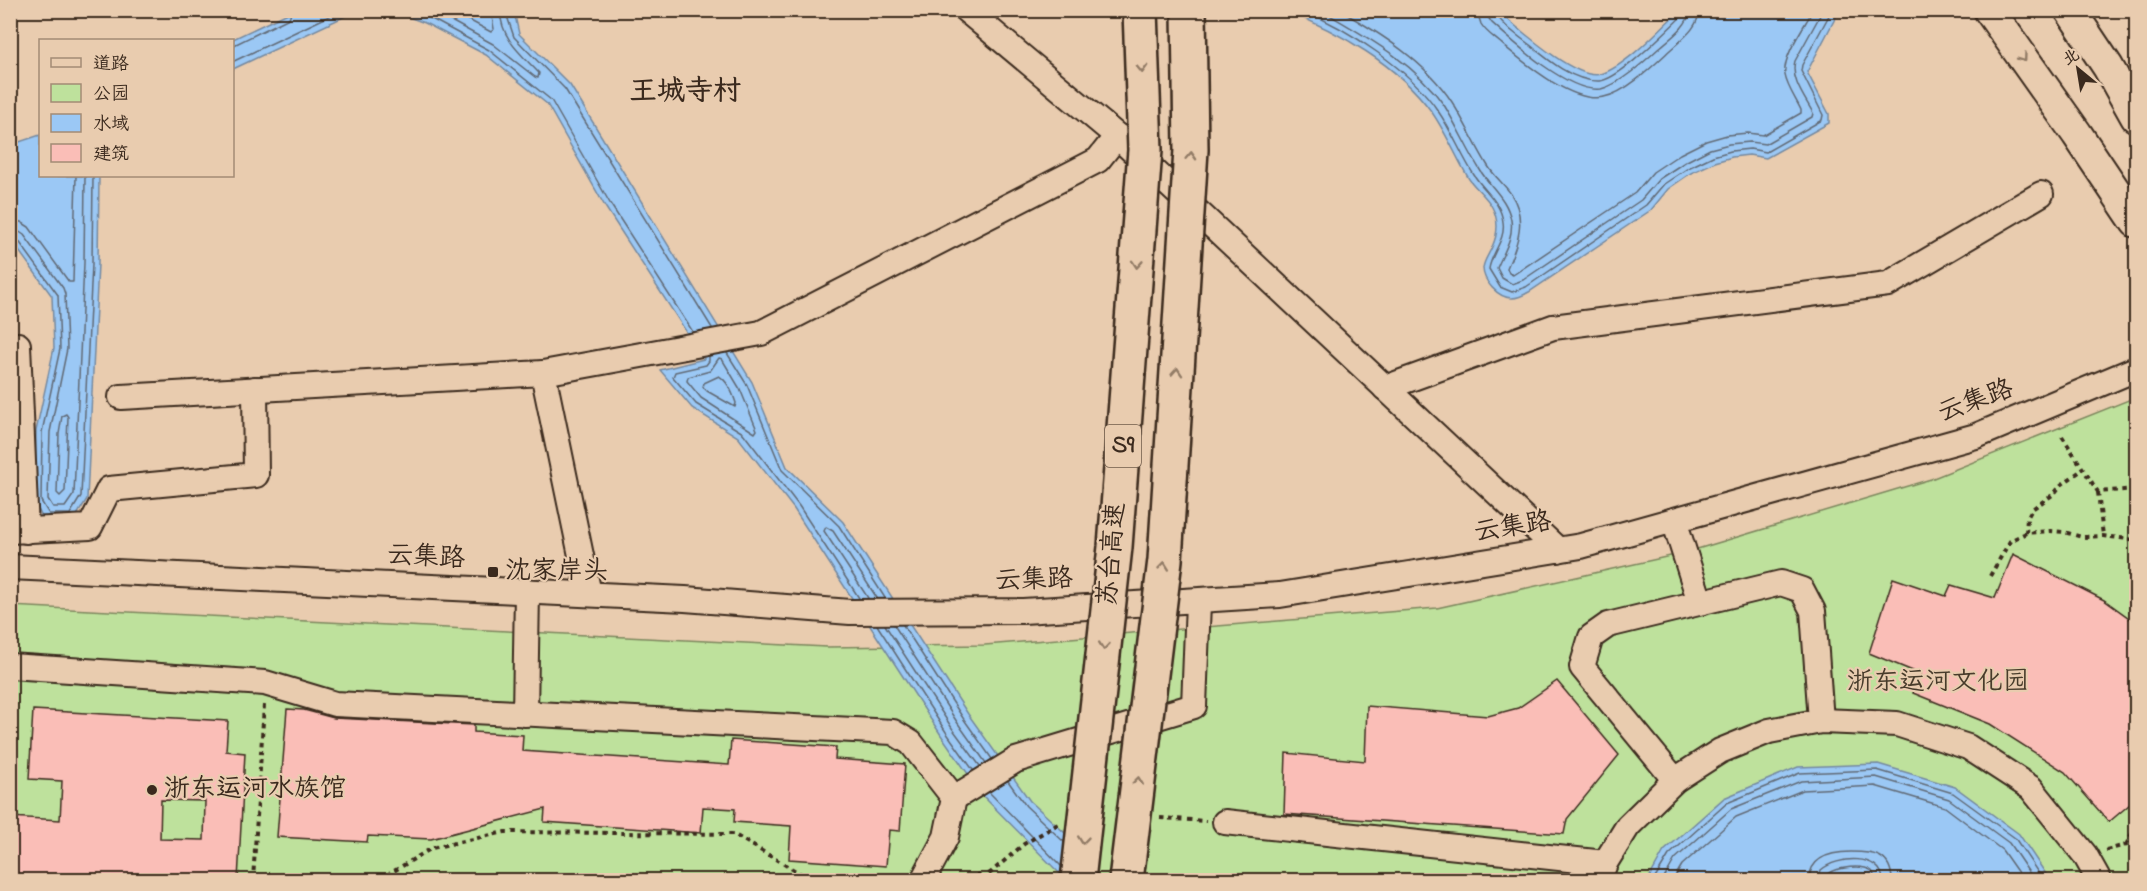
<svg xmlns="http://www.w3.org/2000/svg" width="2147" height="891" viewBox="0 0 2147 891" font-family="'Indie Flower','LXGW WenKai TC',sans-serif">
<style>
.green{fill:#bee19c;stroke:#7c865d;stroke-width:1.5}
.water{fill:#9bc8f5;stroke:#75899f;stroke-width:1.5}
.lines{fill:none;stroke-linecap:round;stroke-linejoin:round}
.shore{stroke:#616974;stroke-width:1.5}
.building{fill:#fabeb7;stroke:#3b2a1e;stroke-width:1.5;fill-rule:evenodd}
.minor-casing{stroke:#3b2a1e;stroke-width:28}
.major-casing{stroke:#3b2a1e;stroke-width:34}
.path{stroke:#3b2a1e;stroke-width:4;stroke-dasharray:4.5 4.5;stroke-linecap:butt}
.minor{stroke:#e9ccaf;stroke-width:24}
.major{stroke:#e9ccaf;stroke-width:30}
.highway-bridge-casing{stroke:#3b2a1e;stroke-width:38;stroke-linecap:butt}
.highway-bridge{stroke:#e9ccaf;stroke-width:33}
.oneway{stroke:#927b66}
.poi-dot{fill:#3b2a1e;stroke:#e9ccaf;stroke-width:2}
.labels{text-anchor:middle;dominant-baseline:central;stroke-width:4.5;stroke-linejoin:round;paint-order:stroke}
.shield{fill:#e9ccaf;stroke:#6f5b4a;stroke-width:1.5}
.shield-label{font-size:24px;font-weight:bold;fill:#3b2a1e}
.street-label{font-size:26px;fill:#3b2a1e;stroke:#e9ccaf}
.poi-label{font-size:26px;fill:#3b2a1e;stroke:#e9ccaf;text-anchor:start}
.park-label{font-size:26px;fill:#483c2b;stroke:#e9ccaf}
.quarter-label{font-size:28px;font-weight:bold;fill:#3b2a1e;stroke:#e9ccaf}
</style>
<rect width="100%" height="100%" fill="#e9ccaf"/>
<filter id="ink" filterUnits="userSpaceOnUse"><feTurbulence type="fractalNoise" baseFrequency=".0167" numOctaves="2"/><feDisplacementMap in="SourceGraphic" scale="12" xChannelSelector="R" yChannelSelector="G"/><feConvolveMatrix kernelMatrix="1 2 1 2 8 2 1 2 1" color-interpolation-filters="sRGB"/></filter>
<g filter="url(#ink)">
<!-- green -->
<path class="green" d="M2136 397V880H11L10 606 827 647 985 645 1437 608 1684 553 1931 479Z"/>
<!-- water -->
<g class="water">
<path d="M292 11H364H356L233 69 231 40Z"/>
<path d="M392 11H514L519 34 570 85 752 382 787 467 843 522 968 714 1030 801 1065 833 1101 880H1066L984 797 941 735 794 509 738 437 692 408 660 370 704 359 606 208 547 104 486 55 425 23Z"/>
<path d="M1286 11H1498C1516 26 1577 82 1601 74 1626 66 1660 29 1679 11H1839L1807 72 1829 114V123L1766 158 1749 155 1732 157 1715 162 1691 173 1668 189 1651 210 1529 292C1524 295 1518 298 1512 298 1498 298 1483 281 1483 268 1484 260 1489 254 1492 247 1498 234 1499 220 1492 207 1487 197 1476 189 1469 179 1456 157 1446 132 1431 111 1398 65 1338 31 1286 11Z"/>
<path d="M40 135V176H99L98 264 87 499 74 520 44 521 35 503 36 431 54 348 52 296 11 240 10 145Z"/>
<path d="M1878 764 1955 787 2019 834 2050 880H1871L1867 874H1839L1827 880H1648L1664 851 1724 798 1798 767Z"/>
</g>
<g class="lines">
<!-- shore -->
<g class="shore">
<path d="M410 10 428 17 489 50 551 100 611 205 693 332"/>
<path d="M431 10 493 44 535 77 538 78 539 73C521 54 501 39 500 10"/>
<path d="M450 10 491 32 494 29 491 10"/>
<path d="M508 10V19L514 37 565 89 712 328"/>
<path d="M1302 10C1347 28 1412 71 1438 111 1452 131 1461 155 1474 175 1484 191 1501 202 1503 222 1506 240 1491 253 1489 269L1500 287 1512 292 1526 287 1646 205 1664 184 1688 168 1713 156 1731 151 1750 149 1766 152 1822 120 1823 115 1801 71 1802 65 1832 10"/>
<path d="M1321 10C1365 36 1414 62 1444 105 1457 126 1467 149 1480 170 1490 187 1507 198 1511 220 1514 238 1503 253 1497 268L1502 278 1512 284 1523 280 1641 200 1659 179 1685 162 1710 149 1729 144 1750 142 1765 144 1812 117 1813 113C1805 98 1790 79 1795 61L1823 10"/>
<path d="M1339 10C1380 33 1426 62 1452 102 1465 122 1475 145 1488 166 1494 176 1504 184 1511 194 1527 218 1518 244 1507 268L1509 273 1513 275 1635 193 1653 172 1680 154 1706 141 1727 135 1748 133 1763 135 1801 113V110C1796 99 1787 87 1785 75 1782 57 1804 27 1813 10"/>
<path d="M1478 10C1478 15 1479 19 1481 24 1486 33 1497 39 1504 46 1526 64 1573 104 1604 97 1626 93 1654 65 1670 50 1682 39 1699 28 1699 10"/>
<path d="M1487 10 1488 17 1492 23C1514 43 1570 94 1601 89 1619 85 1645 61 1658 49 1669 39 1689 26 1690 10"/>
<path d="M1495 10C1496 21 1521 38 1530 45 1548 60 1573 81 1598 81 1617 82 1666 31 1681 17L1683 10"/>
<path d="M232 46 289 18 292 10"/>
<path d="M232 62 342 10"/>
<path d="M10 220 21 222 29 227 69 282H73L76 176"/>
<path d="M10 229 18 231 24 235 63 288 65 294 67 349 50 432 48 499 53 507H65L74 494 84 263 85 176"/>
<path d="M10 237 18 240 58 295 60 349 42 432 41 501 49 514H70L81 496 92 264 93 176"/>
<path d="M727 353 747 385 782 470 839 526 885 598"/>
<path d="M709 356V361L706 365 675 372 673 377 696 404 743 433 799 506 859 598"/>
<path d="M719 358 722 359 740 389 757 430 755 433 701 398 687 381 688 377 710 371Z"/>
<path d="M719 376C728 381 733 394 736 403L735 407 707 391 703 387 704 383Z"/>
<path d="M66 414 68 417 65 491 60 496 57 493 59 434 62 416Z"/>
<path d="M868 598 824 531 826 527 833 531 877 598"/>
<path d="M877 625 946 732 973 770"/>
<path d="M885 625 952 728 980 766"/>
<path d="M894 625 957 722 986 763"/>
<path d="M903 625 963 718 992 759"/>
<path d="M1008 781 1026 806 1064 842"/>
<path d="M989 792 1061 866"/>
<path d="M1654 880 1669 855 1727 803 1800 773 1877 770 1953 793 2015 838 2043 880"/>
<path d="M1663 880 1675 859 1731 809 1801 781 1876 777 1949 799 2009 843 2034 880"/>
<path d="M1673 880 1682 865 1736 817 1803 790 1875 786 1945 807 2002 850 2023 880"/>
<path d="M1809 880C1810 857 1832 852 1851 852 1873 852 1891 854 1892 880"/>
<path d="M1818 880 1821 870C1837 856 1881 853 1883 880"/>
<path d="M1826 880 1828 874C1838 867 1862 864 1872 871L1876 880"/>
</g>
</g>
<!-- building -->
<g class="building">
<path d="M2013 554 2104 600 2136 623V799L2109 822 2065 772 1990 724 1913 693 1920 674 1869 653 1893 578 1946 596 1951 585 1995 598Z"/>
<path d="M1557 681 1619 755 1567 819 1564 834 1284 814 1286 753 1365 761 1367 706 1488 716 1518 708Z"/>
<path d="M287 709 304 710 334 718 474 725V732L523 735 522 751 729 765 731 740 836 747 835 759 905 764 900 831 889 830 886 866 789 859 791 826 734 822 735 809 703 807 701 833 544 822 545 809 431 839 368 836 367 842 277 837Z"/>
<path d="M33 710 228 721 226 751 245 753 238 880H10V817L60 820 62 781 29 779ZM161 800 205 801 204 840 160 839Z"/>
</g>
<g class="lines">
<defs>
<g id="minor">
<path d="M966 10 1117 136 1558 550"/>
<path d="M18 345 26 531"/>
<path d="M543 373 589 594"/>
<path d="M1385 388 1553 327 1888 284 2041 194"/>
<path d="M121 397 543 373 761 333 1098 160 1117 136"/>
<path d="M1674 520 1700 602"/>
<path d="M10 531 90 527 109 489 256 475 255 389"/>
<path d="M10 567 685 599 850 612 1023 611 1280 595 1581 546 1976 436 2136 369"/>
<path d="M10 666 265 683 335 704 893 732 911 743 954 798 946 837 923 880"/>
<path d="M525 714 527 591"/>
<path d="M1675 780 1582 667 1591 637 1608 625 1781 583 1802 590 1813 611 1821 721"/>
<path d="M954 798 1016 760 1194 706 1198 602"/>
<path d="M1225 822 1605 863"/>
<path d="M1599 880 1605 863 1628 826 1675 780 1720 751 1769 731 1821 721 1897 724 1968 747 2031 788 2085 855 2099 880"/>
</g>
<g id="major">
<path d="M1989 10 2077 134 2136 222"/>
<path d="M2070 10 2108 67 2136 117"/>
</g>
</defs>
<!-- minor casing -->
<use href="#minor" class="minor-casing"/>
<!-- major casing -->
<use href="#major" class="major-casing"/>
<!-- path -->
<g class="path">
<path d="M2062 436 2098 492 2136 489"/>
<path d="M2098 492 2103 536"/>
<path d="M2026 533 2027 518 2032 509 2054 494 2061 485 2082 470"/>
<path d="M1990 576 2010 541 2026 533 2050 531 2064 532 2082 537 2103 536 2136 540"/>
<path d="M1160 818 1206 821"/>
<path d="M2126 845 2136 826"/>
<path d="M2106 850 2126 845 2136 854"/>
<path d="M977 873 982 880"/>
<path d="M253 880 264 705"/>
<path d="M379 880 432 848 505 832 733 834 811 880"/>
<path d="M982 880 1024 844 1058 824"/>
</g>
<!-- minor -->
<use href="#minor" class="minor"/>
<!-- major -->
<use href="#major" class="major"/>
<defs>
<g id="highway-bridge">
<path d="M1078 880 1115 547 1145 150 1140 10"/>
<path d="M1126 880 1165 560 1191 150 1189 10"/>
</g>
</defs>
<!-- highway-bridge casing -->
<use href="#highway-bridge" class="highway-bridge-casing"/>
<!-- highway-bridge -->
<use href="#highway-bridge" class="highway-bridge"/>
</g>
<!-- one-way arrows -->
<defs><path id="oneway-chevron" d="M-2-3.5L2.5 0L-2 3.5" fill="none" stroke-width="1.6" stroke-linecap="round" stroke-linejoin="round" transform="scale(1.5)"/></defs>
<g class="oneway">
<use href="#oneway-chevron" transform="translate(2023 58) rotate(54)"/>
<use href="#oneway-chevron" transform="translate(1142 69) rotate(88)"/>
<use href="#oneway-chevron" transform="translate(1191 156) rotate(-87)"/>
<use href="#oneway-chevron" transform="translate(1137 264) rotate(94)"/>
<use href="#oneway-chevron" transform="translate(1177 372) rotate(-86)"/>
<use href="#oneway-chevron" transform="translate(1164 566) rotate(-84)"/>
<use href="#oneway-chevron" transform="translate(1104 646) rotate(96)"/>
<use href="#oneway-chevron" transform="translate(1138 781) rotate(-83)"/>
<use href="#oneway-chevron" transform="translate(1083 840) rotate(96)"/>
</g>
</g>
<!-- markers -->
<g class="poi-dot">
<rect x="487" y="566" width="12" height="12" rx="3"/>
<circle cx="152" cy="790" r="6"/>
</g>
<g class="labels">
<!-- shield labels -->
<rect class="shield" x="1105" y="425" width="36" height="42" rx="4.5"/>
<g class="shield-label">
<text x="1123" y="446">S9</text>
</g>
<!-- street labels -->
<g class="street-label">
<text transform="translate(1976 402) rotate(-20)">云集路</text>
<text transform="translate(1513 528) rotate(-9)">云集路</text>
<text transform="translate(1113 554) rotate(-85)">苏台高速</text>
<text transform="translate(426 558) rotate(3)">云集路</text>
<text transform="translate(1034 581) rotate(-2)">云集路</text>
</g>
<!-- poi labels -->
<g class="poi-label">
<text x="505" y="572">沈家岸头</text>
<text x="164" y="790">浙东运河水族馆</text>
</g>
<!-- park labels -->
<g class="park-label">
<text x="1938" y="683">浙东运河文化园</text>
</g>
<!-- quarter labels -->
<g class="quarter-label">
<text x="685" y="92">王城寺村</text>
</g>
</g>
<!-- margin -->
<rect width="2147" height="891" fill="none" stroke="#e9ccaf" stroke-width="36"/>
<rect x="18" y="18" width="2111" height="855" fill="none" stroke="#3b2a1e" stroke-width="2" filter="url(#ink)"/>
<!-- legend -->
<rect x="39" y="39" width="195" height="138" fill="#e9ccaf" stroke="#a38b75" stroke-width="1.5"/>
<rect x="51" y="58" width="30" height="9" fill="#e9ccaf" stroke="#a38b75" stroke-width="1.5"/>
<text x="93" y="69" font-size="18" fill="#3b2a1e">道路</text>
<rect x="51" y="84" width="30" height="18" fill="#bee19c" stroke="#a38b75" stroke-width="1.5"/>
<text x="93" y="99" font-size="18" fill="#3b2a1e">公园</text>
<rect x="51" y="114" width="30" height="18" fill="#9bc8f5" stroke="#a38b75" stroke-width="1.5"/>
<text x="93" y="129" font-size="18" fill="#3b2a1e">水域</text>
<rect x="51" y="144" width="30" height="18" fill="#fabeb7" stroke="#a38b75" stroke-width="1.5"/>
<text x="93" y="159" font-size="18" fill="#3b2a1e">建筑</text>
<!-- north arrow -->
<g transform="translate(2078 69) rotate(330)" stroke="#e9ccaf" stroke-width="4.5" paint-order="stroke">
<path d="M0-4.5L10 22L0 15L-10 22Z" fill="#3b2a1e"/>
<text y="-9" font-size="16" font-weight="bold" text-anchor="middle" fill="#3b2a1e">北</text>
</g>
</svg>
